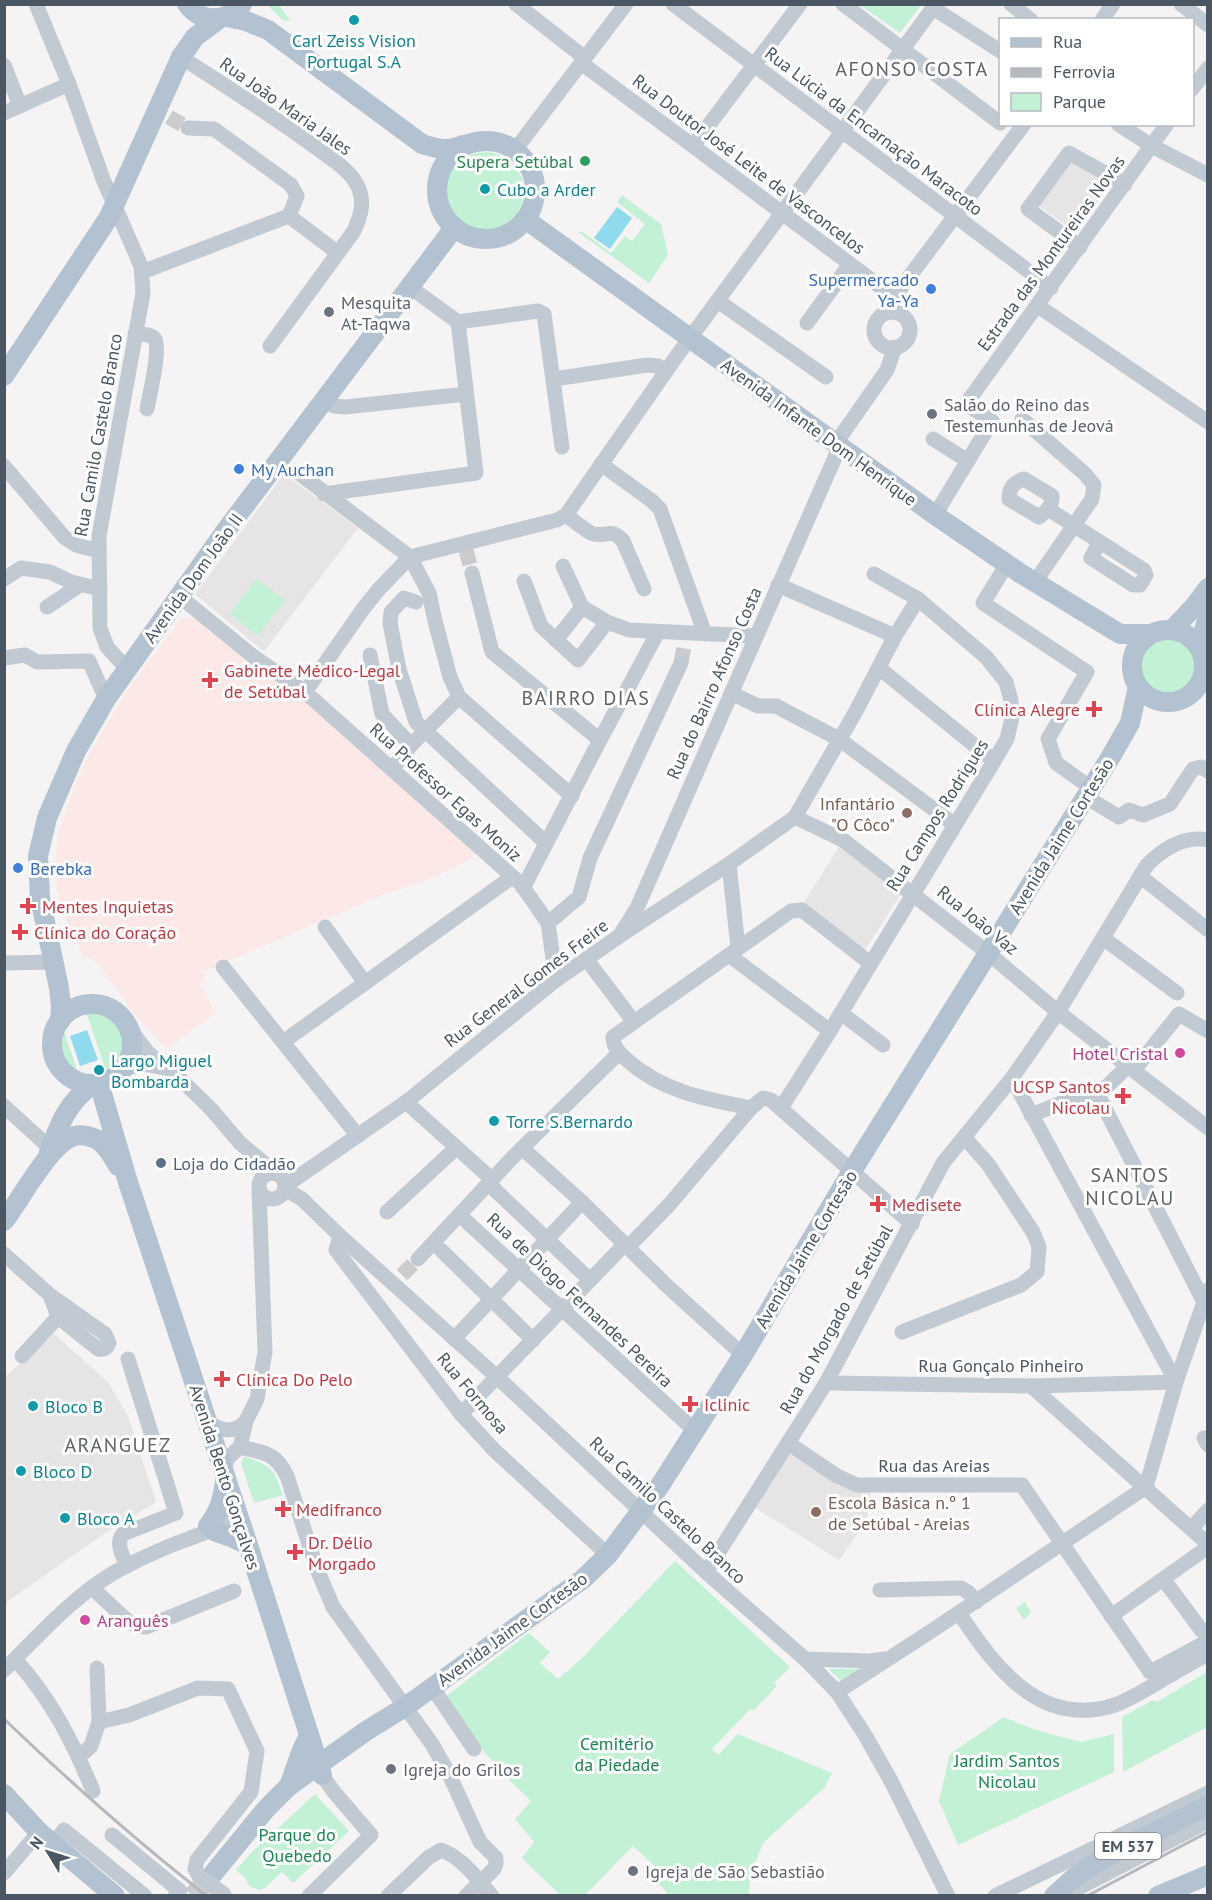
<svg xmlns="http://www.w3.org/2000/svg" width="1212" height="1900" viewBox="0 0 1212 1900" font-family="'PT Sans',sans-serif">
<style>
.education{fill:#e6e4e5}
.medical{fill:#fce8e6}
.green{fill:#c3f1d5}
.water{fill:#90daee}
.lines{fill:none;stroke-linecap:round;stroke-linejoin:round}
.minor-tunnel{stroke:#caccce;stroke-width:15;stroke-dasharray:15 8;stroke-linecap:butt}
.major-tunnel{stroke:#caccce;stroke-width:20;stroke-dasharray:20 10;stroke-linecap:butt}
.minor{stroke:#c1cad2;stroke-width:15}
.major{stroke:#b3c2d1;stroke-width:20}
.rail{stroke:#b5b8bd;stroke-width:3}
.minor-bridge{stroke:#c1cad2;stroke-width:15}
.culture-dot{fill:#0f9aa8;stroke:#fff;stroke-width:2}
.leisure-dot{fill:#2e9e5b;stroke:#fff;stroke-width:2}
.shop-dot{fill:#3f7fe0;stroke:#fff;stroke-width:2}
.worship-dot{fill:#6b7280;stroke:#fff;stroke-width:2}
.health-dot{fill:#e0444e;stroke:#fff;stroke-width:2}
.education-dot{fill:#8d6e63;stroke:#fff;stroke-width:2}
.hotel-dot{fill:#d1479c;stroke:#fff;stroke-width:2}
.service-dot{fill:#5c6f8a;stroke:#fff;stroke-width:2}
.labels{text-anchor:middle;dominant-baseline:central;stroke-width:6;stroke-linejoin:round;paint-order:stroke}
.shield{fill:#fff;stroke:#808990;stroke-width:1.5}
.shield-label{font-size:16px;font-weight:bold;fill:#4a5661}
.culture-label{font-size:18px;fill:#0d838f;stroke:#fff;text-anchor:start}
.street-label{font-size:18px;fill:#4a5661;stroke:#fff}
.leisure-label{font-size:18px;fill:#27864d;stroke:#fff;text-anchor:end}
.shop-label{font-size:18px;fill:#366cbe;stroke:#fff;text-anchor:start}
.worship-label{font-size:18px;fill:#5b616d;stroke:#fff;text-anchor:start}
.health-label{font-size:18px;fill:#be3a42;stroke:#fff;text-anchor:start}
.education-label{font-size:18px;fill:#785e54;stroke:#fff;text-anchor:end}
.hotel-label{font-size:18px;fill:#b23c85;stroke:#fff;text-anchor:end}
.service-label{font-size:18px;fill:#4e5e75;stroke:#fff;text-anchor:start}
.park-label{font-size:18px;fill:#17864f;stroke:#fff}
.neighbourhood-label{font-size:20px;letter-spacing:1.5px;fill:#5f6368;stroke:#fff}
</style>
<rect width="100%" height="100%" fill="#f5f3f3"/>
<!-- education -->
<g class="education">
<path d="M1070 159 1112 182 1077 233 1038 205Z"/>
<path d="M284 474 358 528 265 650 263 651 195 594Z"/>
<path d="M839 847 901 894 865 950 804 902Z"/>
<path d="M54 1334 108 1382 128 1416 156 1502 108 1531 5 1603 4 1378Z"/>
<path d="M785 1450 838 1485 849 1489 870 1492 867 1520 839 1560 751 1505Z"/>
</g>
<!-- medical -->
<path class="medical" d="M180 619H197L314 708 475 853 469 860 427 880 384 894 217 966 202 971 205 980 200 984 216 1013 167 1048 127 1007 126 1000 92 958 85 959 59 906 55 870 58 835 74 787 93 747 123 697Z"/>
<!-- green -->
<g class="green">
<path d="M267 5H279L290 20 284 21Z"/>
<path d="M860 5 921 4V5L900 33Z"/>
<circle cx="485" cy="191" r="39"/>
<path d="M622 195 661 224 668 255 649 283 578 232H583L611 253 625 236 632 241 645 224 617 202Z"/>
<path d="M256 579 285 600 258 636 230 614Z"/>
<circle cx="1167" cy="665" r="30"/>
<path d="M86 1012C123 1011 140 1052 107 1073Z"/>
<path d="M63 1028 78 1073C60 1065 55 1045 63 1028Z"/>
<path d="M246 1457C273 1467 273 1468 283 1495L254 1503 241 1463 243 1458Z"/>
<path d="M675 1561 790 1667 774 1683 777 1686 753 1711 750 1709 712 1749 718 1755 738 1734 832 1773 825 1787 764 1842 750 1874 749 1895H669L652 1875 658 1869 633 1846 585 1895H560L522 1858 534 1842 515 1819 531 1801 497 1768 498 1766C476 1746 461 1721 446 1696L529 1633 550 1652 540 1663 558 1679 581 1659Z"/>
<path d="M1025 1602 1031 1612 1024 1620 1016 1608Z"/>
<path d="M828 1669H864L843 1682Z"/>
<path d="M1207 1672V1727L1123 1772 1122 1717 1153 1700 1157 1702Z"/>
<path d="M1004 1717 1036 1730 1081 1742 1114 1734V1772L958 1845 939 1801 950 1754Z"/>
<path d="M315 1794 349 1831 293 1883 282 1872 266 1887 260 1890 249 1886 246 1879 236 1870 251 1853Z"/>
</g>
<!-- water -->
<g class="water">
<path d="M617 207 632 218 610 249 594 238Z"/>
<path d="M87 1030 98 1060 80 1066 70 1036Z"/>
</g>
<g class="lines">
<!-- minor-tunnel -->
<g class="minor-tunnel">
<path d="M169 117 188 128"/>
<path d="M466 550 472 573"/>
<path d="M681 663 685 641"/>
<path d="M402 1275 418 1259"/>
</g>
<!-- major-tunnel -->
<path class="major-tunnel" d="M193 1896 212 1875"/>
<!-- minor -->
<g class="minor">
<path d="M36 4 69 84 103 179 141 266 143 293 99 536 100 628 107 647 119 660 128 667"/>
<path d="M516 4 585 58"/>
<path d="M673 4 1051 288"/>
<path d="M843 4 1000 123"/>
<path d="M1011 4 1031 20"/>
<path d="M1181 4 1208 25"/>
<path d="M933 8 1000 51"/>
<path d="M1102 20 1113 4"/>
<path d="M181 57C228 88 277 118 322 152 334 161 349 170 356 183 366 200 361 215 354 231L270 346"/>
<path d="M581 63 693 146 894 297"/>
<path d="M4 65 20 106"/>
<path d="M1192 89 1208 68"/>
<path d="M4 113 69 84"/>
<path d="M1118 124 1152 146 1208 175"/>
<path d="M693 146 800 4"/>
<path d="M515 150 626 4"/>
<path d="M289 216 338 253"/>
<path d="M1080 247 1028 209 1069 153 1125 184"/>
<path d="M142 272 289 216 297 196 291 185 214 129 188 128"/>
<path d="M718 301 826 377"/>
<path d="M1038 306 1208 422"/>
<path d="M889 312 894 297 1024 124"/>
<circle cx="892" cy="330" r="18"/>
<path d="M458 322 538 311 544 314 562 447"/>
<path d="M807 323 850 264"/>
<path d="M135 334C141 334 149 334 154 338 162 345 149 397 147 409"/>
<path d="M554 379 647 365 658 366 666 371"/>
<path d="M323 401 334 406 345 407 466 394"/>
<path d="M1022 419 1085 474 1094 485 1092 499 1035 582"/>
<path d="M933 439 968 461"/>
<path d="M836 443 887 370 895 347"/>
<path d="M601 464 652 501 660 509 705 634"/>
<path d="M4 466 64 537 76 545 99 551"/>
<path d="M300 474 410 557 429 593 435 621 450 677 459 697 411 745 392 769"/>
<path d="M1024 479 1052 496C1053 506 1046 511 1039 517L1009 499C1009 488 1014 482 1024 479Z"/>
<path d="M324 494 476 473 458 322 410 287"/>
<path d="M1048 509 1144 570 1146 575 1140 585H1133L1091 558 1099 543"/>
<path d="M566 515C574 521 582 528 591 533 604 539 610 526 623 541L644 589"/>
<path d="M935 515 992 421 966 404 1167 124"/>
<path d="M410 557 557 520 566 515 676 357 936 4"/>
<path d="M1007 564 983 603 1087 672 1048 739 1056 763 1091 788"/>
<path d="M563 566 582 607 607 622 629 630 756 636"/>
<path d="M472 573 492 652 600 740"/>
<path d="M4 579 21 568 50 572 71 582 100 589"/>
<path d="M524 581 541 626 578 660 607 622"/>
<path d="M778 585 895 636"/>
<path d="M179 596 254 657 305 692 521 884 548 923 556 980"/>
<path d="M416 602 404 598 391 612 390 623 399 669 416 722 546 843"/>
<path d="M47 607 80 585"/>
<path d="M556 640 582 607"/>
<path d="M370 655 382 714 411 745"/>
<path d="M4 658 25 655 37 662 89 661 106 699"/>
<path d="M879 668 994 761"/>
<path d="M305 692 363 609 379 589 410 557"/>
<path d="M731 693 758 706H776L839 739 955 825"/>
<path d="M459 697 572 796"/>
<path d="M1086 797 1119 817 1129 810 1143 815 1170 804 1193 769 1201 767 1208 771"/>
<path d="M795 817 843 840 988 953 1058 1012 1208 1128"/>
<path d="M729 864 738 948"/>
<path d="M1140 876 1208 930"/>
<path d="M523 888 600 740 658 632"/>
<path d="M548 923 579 897 590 858 681 663"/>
<path d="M325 927 365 983"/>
<path d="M622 932 637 908 840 446"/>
<path d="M1103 938 1177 993"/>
<path d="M729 955 830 1031"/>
<path d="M587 960 634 1022 791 911 802 910 870 963"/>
<path d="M4 963 53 962"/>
<path d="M223 967 358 1136"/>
<path d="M841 1013 883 1045"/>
<path d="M634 1022 613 1037C613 1047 619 1053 627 1060 663 1092 705 1099 751 1108"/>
<path d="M128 1026 148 1053 172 1071 211 1109 240 1143 276 1173"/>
<path d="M283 1042 512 877"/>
<path d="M123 1069 144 1064 164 1068"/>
<path d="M1134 1070 1179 1014 1208 1031"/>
<path d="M1098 1095 1206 1306"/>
<path d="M406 1102 486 1174"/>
<path d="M4 1106 50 1148"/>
<path d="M781 1108 830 1031 994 761 1007 739 1012 718 1011 700 1006 682 986 657 918 599 874 574"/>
<path d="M1031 1115 1089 1092 1098 1095 1128 1066"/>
<path d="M522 1148 582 1202 665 1284 743 1355"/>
<circle cx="272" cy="1186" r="13"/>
<path d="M285 1186 406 1102 556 980 621 935 729 864 795 817 856 711 895 636 918 599"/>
<path d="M285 1189 302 1199 340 1236 497 1377 706 1572 805 1659 837 1692 865 1735 891 1781 948 1896"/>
<path d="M494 1189 590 1280"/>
<path d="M387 1212 456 1148"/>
<path d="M466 1221 695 1431"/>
<path d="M340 1236 336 1250 461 1414 494 1450 608 1555"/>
<path d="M628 1247 669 1205 751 1108 763 1098 771 1100 912 1224"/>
<path d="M441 1250 533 1340"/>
<path d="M4 1254 50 1295 105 1334 109 1343C107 1349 104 1350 98 1349L58 1317 50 1295"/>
<path d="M418 1259 512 1158 619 1053"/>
<path d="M902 1332 1021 1285 1037 1272 1039 1247 1033 1232 988 1164 964 1137"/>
<path d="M454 1339 582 1202"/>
<path d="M22 1356 58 1317"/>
<path d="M826 1383 1031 1386 1176 1382 1012 1078"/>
<path d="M1031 1386 1208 1544"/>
<path d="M461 1414 625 1244"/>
<path d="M208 1423C222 1431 234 1434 246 1421"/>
<path d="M1204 1438 1208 1445"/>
<path d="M788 1443 837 1476 857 1485H1022L1150 1672"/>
<path d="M240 1447C265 1453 275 1452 287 1476L317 1569 333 1607 432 1744 449 1774 480 1842 496 1858V1864L494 1869 466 1896"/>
<path d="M223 1470 228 1458 240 1447 246 1421 257 1399 265 1352 259 1190"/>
<path d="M1192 1528 1208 1510"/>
<path d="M127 1566C123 1556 115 1543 123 1534L176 1513 128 1359"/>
<path d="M706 1572 826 1383 943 1163 1012 1078 1058 1012 1147 865C1163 849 1184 835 1208 840"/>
<path d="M1164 1580 1202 1631"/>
<path d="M92 1588 130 1623 138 1626 146 1627 234 1591"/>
<path d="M880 1590 961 1588 968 1592 976 1602"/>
<path d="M959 1613C995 1667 1040 1729 1115 1705 1128 1700 1140 1693 1152 1686 1170 1675 1189 1664 1208 1654"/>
<path d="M1111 1616 1208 1547"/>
<path d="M15 1659C51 1699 73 1742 93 1791"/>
<path d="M805 1659 870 1661 885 1659"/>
<path d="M4 1670C41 1633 78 1591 124 1567 144 1557 166 1547 188 1539 206 1532 222 1528 238 1516"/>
<path d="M1150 1672 1208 1641"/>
<path d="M432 1687 474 1749"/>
<path d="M837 1692 930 1632 1146 1487 1176 1382 1208 1290"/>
<path d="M99 1722 129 1715 198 1688 228 1689 257 1751 251 1792 197 1860 195 1869 199 1876"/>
<path d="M79 1757 91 1746 99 1722 97 1668"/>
<path d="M112 1835 180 1891 175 1896"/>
<path d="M58 1838 64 1830 145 1896"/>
<path d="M4 1873 39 1832"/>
<path d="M309 1896 371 1835 334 1792 322 1775"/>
<path d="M388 1896 429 1857 441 1850C462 1857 478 1880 492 1896"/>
<path d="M995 1896 1208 1793"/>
<path d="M1063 1896 1208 1821"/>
</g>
<!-- major -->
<g class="major">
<path d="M187 4C201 24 228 22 242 4"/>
<path d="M227 17 246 21 268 30 422 144C439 149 446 152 463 145"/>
<circle cx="486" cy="190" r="49"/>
<path d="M525 219 935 515 1020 573 1120 634H1151"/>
<path d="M4 376 109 217 181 57 195 37 219 19"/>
<path d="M1172 630 1193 608 1208 588"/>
<circle cx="1168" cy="666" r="36"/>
<path d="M1199 647 1208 617"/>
<circle cx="92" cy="1044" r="40"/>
<path d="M60 1021 61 1006 59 988 40 898 38 856 47 818 76 751 106 699 227 529 454 228"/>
<path d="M99 1083 127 1179 248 1545 322 1775"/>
<path d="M49 1152C60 1123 67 1103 93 1084"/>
<path d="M4 1221C20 1201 51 1141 75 1136 82 1134 92 1137 98 1140 107 1146 113 1157 118 1166"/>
<path d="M208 1526C220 1510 222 1501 225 1482"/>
<path d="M214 1531 231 1537 248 1545"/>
<path d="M289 1786 302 1750 309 1736"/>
<path d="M4 1794 39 1832 115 1896"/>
<path d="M212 1875 266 1809 289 1786 366 1731 405 1707 583 1579 608 1555 661 1484 743 1355 852 1171 1110 758 1130 723 1138 687"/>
<path d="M1054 1896 1075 1877 1097 1862 1208 1805"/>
<path d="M1158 1896 1208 1875"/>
</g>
<!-- rail -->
<g class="rail">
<path d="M4 1719C69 1781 136 1841 207 1896"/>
<path d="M1087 1896 1208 1832"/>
</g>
<!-- minor-bridge -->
<path class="minor-bridge" d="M199 1876 224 1894"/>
</g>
<!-- markers -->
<g class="culture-dot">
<circle cx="354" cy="20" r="6"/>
<circle cx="485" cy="189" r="6"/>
<circle cx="99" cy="1070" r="6"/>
<circle cx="494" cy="1121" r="6"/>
<circle cx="33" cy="1406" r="6"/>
<circle cx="21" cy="1471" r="6"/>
<circle cx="65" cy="1518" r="6"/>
</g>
<circle class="leisure-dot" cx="585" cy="161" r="6"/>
<g class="shop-dot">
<circle cx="931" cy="289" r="6"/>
<circle cx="239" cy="469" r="6"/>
<circle cx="18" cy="868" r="6"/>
</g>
<g class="worship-dot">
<circle cx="329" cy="312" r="6"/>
<circle cx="932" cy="414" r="6"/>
<circle cx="391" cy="1769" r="6"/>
<circle cx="633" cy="1871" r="6"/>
</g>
<g class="health-dot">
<path d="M207 671h6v6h6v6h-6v6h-6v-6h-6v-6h6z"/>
<path d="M1091 700h6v6h6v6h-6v6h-6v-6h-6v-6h6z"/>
<path d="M25 897h6v6h6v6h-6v6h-6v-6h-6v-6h6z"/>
<path d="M17 923h6v6h6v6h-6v6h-6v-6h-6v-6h6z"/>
<path d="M1120 1087h6v6h6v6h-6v6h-6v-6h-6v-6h6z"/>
<path d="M875 1195h6v6h6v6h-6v6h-6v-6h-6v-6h6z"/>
<path d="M219 1370h6v6h6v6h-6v6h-6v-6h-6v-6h6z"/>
<path d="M687 1395h6v6h6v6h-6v6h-6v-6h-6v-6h6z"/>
<path d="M280 1500h6v6h6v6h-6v6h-6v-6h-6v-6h6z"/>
<path d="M292 1543h6v6h6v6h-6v6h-6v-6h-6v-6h6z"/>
</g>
<g class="education-dot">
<circle cx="907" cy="813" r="6"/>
<circle cx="816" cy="1512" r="6"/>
</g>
<g class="hotel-dot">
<circle cx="1180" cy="1053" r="6"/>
<circle cx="85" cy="1620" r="6"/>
</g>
<circle class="service-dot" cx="161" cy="1163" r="6"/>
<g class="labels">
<!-- shield labels -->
<rect class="shield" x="1095" y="1833" width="66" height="26" rx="4.5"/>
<g class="shield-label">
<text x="1128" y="1846">EM 537</text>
</g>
<!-- culture labels -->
<g class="culture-label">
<text x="354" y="40" text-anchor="middle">Carl Zeiss Vision<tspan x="354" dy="21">Portugal S.A</tspan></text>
<text x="497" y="189">Cubo a Arder</text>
<text x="111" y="1060">Largo Miguel<tspan x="111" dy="21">Bombarda</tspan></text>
<text x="506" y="1121">Torre S.Bernardo</text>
<text x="45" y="1406">Bloco B</text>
<text x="33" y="1471">Bloco D</text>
<text x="77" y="1518">Bloco A</text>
</g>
<!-- street labels -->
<g class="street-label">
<text transform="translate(286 106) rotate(35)">Rua João Maria Jales</text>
<text transform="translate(874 131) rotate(37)">Rua Lúcia da Encarnação Maracoto</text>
<text transform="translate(749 164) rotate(37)">Rua Doutor José Leite de Vasconcelos</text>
<text transform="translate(1051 253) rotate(-54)">Estrada das Montureiras Novas</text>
<text transform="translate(819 432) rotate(36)">Avenida Infante Dom Henrique</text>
<text transform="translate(98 435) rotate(-80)">Rua Camilo Castelo Branco</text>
<text transform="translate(193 578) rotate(-54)">Avenida Dom João II</text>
<text transform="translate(714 683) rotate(-66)">Rua do Bairro Afonso Costa</text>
<text transform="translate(446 792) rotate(42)">Rua Professor Egas Moniz</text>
<text transform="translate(937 815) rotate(-58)">Rua Campos Rodrigues</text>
<text transform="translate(1061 836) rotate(-58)">Avenida Jaime Cortesão</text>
<text transform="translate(978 920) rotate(39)">Rua João Vaz</text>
<text transform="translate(526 983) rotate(-37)">Rua General Gomes Freire</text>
<text transform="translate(806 1249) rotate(-59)">Avenida Jaime Cortesão</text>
<text transform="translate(580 1300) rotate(43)">Rua de Diogo Fernandes Pereira</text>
<text transform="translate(836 1319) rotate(-61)">Rua do Morgado de Setúbal</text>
<text x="1001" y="1365">Rua Gonçalo Pinheiro</text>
<text transform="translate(473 1393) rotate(50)">Rua Formosa</text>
<text x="934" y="1465">Rua das Areias</text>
<text transform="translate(225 1477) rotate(72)">Avenida Bento Gonçalves</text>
<text transform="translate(668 1510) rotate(43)">Rua Camilo Castelo Branco</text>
<text transform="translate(512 1629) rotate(-36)">Avenida Jaime Cortesão</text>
</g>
<!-- leisure labels -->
<g class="leisure-label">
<text x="573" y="161">Supera Setúbal</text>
</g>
<!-- shop labels -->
<g class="shop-label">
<text x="919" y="279" text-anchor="end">Supermercado<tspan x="919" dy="21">Ya-Ya</tspan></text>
<text x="251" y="469">My Auchan</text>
<text x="30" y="868">Berebka</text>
</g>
<!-- worship labels -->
<g class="worship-label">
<text x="341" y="302">Mesquita<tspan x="341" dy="21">At-Taqwa</tspan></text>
<text x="944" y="404">Salão do Reino das<tspan x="944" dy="21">Testemunhas de Jeová</tspan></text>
<text x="403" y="1769">Igreja do Grilos</text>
<text x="645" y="1871">Igreja de São Sebastião</text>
</g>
<!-- health labels -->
<g class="health-label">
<text x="224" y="670">Gabinete Médico-Legal<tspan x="224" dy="21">de Setúbal</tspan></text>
<text x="1080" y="709" text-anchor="end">Clínica Alegre</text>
<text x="42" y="906">Mentes Inquietas</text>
<text x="34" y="932">Clínica do Coração</text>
<text x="1110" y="1086" text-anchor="end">UCSP Santos<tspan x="1110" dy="21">Nicolau</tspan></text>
<text x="892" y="1204">Medisete</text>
<text x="236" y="1379">Clínica Do Pelo</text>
<text x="704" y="1404">Iclinic</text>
<text x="296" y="1509">Medifranco</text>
<text x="308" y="1542">Dr. Délio<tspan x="308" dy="21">Morgado</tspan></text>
</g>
<!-- education labels -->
<g class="education-label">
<text x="895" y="803">Infantário<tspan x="895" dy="21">"O Côco"</tspan></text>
<text x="828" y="1502" text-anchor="start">Escola Básica n.º 1<tspan x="828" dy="21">de Setúbal - Areias</tspan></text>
</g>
<!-- hotel labels -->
<g class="hotel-label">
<text x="1168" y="1053">Hotel Cristal</text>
<text x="97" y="1620" text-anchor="start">Aranguês</text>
</g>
<!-- service labels -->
<g class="service-label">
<text x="173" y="1163">Loja do Cidadão</text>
</g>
<!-- park labels -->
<g class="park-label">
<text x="617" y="1743">Cemitério<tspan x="617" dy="21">da Piedade</tspan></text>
<text x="1007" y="1760">Jardim Santos<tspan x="1007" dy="21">Nicolau</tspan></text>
<text x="297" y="1834">Parque do<tspan x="297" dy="21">Quebedo</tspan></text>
</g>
<!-- neighbourhood labels -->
<g class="neighbourhood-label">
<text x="912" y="69">AFONSO COSTA</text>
<text x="586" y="698">BAIRRO DIAS</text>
<text x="1130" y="1175">SANTOS<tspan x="1130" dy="23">NICOLAU</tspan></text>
<text x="118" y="1445">ARANGUEZ</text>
</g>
</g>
<!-- border -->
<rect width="1212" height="1900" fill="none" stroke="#4a5661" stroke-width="12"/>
<!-- legend -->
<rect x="999" y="18" width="195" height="108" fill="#ffffff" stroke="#b7bbc0" stroke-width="1.5"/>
<rect x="1011" y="38" width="30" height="9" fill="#b3c2d1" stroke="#b7bbc0" stroke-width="1.5"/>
<text x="1053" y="48" font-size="18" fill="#4a5661">Rua</text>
<rect x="1011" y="68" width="30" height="9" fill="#b5b8bd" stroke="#b7bbc0" stroke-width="1.5"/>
<text x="1053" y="78" font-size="18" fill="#4a5661">Ferrovia</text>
<rect x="1011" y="93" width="30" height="18" fill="#c3f1d5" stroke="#b7bbc0" stroke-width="1.5"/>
<text x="1053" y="108" font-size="18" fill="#4a5661">Parque</text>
<!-- north arrow -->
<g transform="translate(48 1852) rotate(308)" stroke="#ffffff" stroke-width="4.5" paint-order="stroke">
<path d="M0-4.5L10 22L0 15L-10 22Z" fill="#4a5661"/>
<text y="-9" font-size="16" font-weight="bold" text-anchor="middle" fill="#4a5661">N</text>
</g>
</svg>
